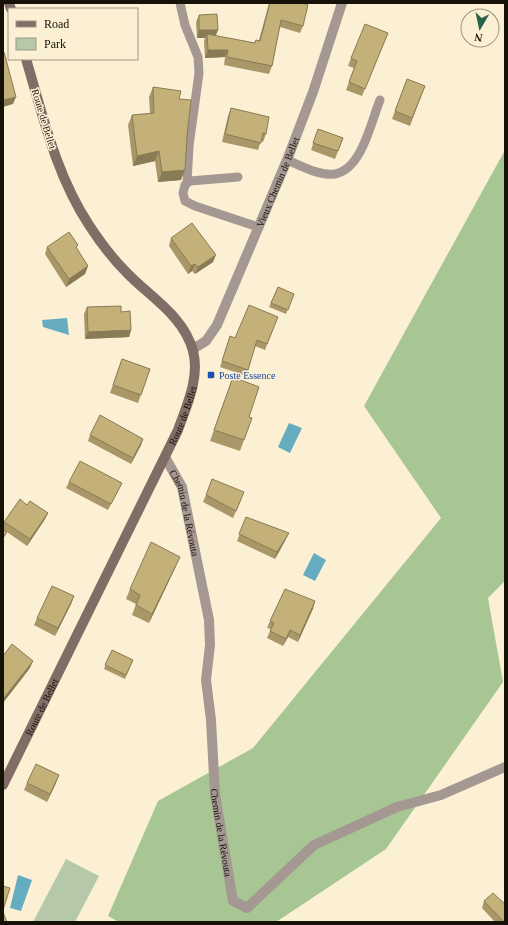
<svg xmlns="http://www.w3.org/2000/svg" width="508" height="925" viewBox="0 0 508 925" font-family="'Times New Roman',serif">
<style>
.green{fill:#b5c8a9}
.forest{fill:#a7c694}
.water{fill:#66acc0}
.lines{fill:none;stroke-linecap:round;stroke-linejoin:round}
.lane{stroke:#a59792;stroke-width:9}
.street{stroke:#a59792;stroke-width:10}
.secondary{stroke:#806d66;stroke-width:10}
.wall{fill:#a99768}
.shaded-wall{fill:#897b55}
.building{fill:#c4b079;stroke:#897b55}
.transit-dot{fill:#1a4fb4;stroke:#fbf0d4;stroke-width:1.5}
.labels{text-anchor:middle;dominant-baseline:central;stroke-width:3;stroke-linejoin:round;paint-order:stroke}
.street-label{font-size:10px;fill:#161208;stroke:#fbf0d4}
.transit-label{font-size:10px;fill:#164399;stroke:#fbf0d4;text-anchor:start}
</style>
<rect width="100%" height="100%" fill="#fbf0d4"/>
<!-- green -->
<path class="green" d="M66 859 99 876 75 922H33Z"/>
<!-- forest -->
<path class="forest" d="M505 150V581L488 598 503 682 386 849 276 922H119L108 916 158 801 253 748 441 518 364 406Z"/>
<!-- water -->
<g class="water">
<path d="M67 318 69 335 43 327 42 320Z"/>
<path d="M289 423 302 428 290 453 278 447Z"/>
<path d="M314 553 326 560 315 581 303 575Z"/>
<path d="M18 875 32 880 21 911 10 908Z"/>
</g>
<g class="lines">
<!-- lane -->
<g class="lane">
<path d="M180 3 185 25 198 57 199 73 189 146 187 183"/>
<path d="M287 160C301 166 319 176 335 174 362 169 371 122 380 100"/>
<path d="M238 177 190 181 185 185 183 193 185 201 195 206 258 227"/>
</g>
<!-- street -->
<g class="street">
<path id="s1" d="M193 349 206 341 217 325 287 160 313 92 342 3"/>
<path id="s2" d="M165 457 182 487 209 620 210 645 206 680 211 720 215 794 233 901 247 908 314 845 397 807 441 795 505 767"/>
</g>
<!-- secondary -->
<g class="secondary">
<path d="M9 3 11 9"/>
<path id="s3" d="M3 785 178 430C187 405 200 377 193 351 184 316 150 297 127 273 113 259 100 242 89 225 56 175 43 116 26 59"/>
</g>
</g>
<!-- wall -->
<g class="wall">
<path d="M269 3H302L303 26 300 33 280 27 272 66 269 74 224 65 225 57 205 58 204 41 205 38H197L196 22 199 15 216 36 254 43 256 40H259Z"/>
<path d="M388 33 362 96 346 90 354 68 348 66 351 58Z"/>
<path d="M407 79 425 86 410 126 392 119Z"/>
<path d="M153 87 179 99 181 180 158 182 155 161 133 166 128 125 132 115 150 114 149 97Z"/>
<path d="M231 108 266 134 263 142 261 141 258 150 222 142 228 116Z"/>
<path d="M318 129 343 138 335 159 311 150Z"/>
<path d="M171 238 213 262 195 274 192 271 188 274 169 246Z"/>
<path d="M47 247 77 249 88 266 85 274 66 287 45 254Z"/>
<path d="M278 287 294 294 286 314 269 307Z"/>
<path d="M87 307 131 330 129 337 85 339 84 314Z"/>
<path d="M278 317 265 350 255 346 246 376 220 367 230 336 235 338Z"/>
<path d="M122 359 150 369 138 403 110 393Z"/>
<path d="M233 377 249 417 252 418 240 451 210 441Z"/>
<path d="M90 435 143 439 141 445 131 464 88 441Z"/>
<path d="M69 482 122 483 119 489 108 510 66 488Z"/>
<path d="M206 495 241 500 233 518 203 502Z"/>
<path d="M48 513 45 519 27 546 7 532 5 536 3 539V525L4 522Z"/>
<path d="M246 517 286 539 275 559 237 541Z"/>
<path d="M176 566 149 623 132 615 136 604 126 599 130 589Z"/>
<path d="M74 596 71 604 55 636 34 625 37 618Z"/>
<path d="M315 601 298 642 288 637 283 646 267 638 271 629 267 628 270 621Z"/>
<path d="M112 650 133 660 125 679 104 669Z"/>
<path d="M27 783H56L47 802 24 790Z"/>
<path d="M484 901 505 922H495L482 908Z"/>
</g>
<!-- shaded-wall -->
<g class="shaded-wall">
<path d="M199 30H218L215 38 207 34 205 38H197Z"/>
<path d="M208 50H228L225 57 205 58Z"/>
<path d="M16 97 13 104 3 107V100Z"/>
<path d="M159 151 155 161 133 166 137 156Z"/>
<path d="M185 170 181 180 158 182 162 172Z"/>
<path d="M216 255 213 262 195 274 198 267Z"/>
<path d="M195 264 192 271 188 274 191 266Z"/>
<path d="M88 266 85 274 66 287 69 279Z"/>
<path d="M131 330 129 337 85 339 88 332Z"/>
<path d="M143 439 141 445 131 464 133 458Z"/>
<path d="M48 513 45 519 27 546 30 539Z"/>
<path d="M289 533 286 539 275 559 277 552Z"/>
<path d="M180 557 176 566 149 623 152 614Z"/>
<path d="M74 596 71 604 55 636 58 628Z"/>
<path d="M315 601 313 609 298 642 300 635Z"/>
<path d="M290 630 288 637 283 646 286 639Z"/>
<path d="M33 661 30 668 3 703V699Z"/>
<path d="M59 775 56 783 47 802 50 794Z"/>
</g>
<!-- building -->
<g class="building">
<path d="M270 3H302L308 5 303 26 281 20 272 66 227 57 228 50H208L207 34 255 43 256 40 260 41Z"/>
<path d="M217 14 218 30H199V15Z"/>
<path d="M365 24 388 33 365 89 349 82 357 61 351 58Z"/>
<path d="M3 52H4L16 97 3 100Z"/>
<path d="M407 79 425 86 412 118 395 111Z"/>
<path d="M153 87 181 91 179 99 191 100 187 136 185 170 162 172 159 151 137 156 132 115 154 113Z"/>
<path d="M231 108 269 117 266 134 263 133 261 143 225 134Z"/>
<path d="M318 129 343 138 338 151 313 143Z"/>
<path d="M192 223 216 255 198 267 195 264 191 266 171 238Z"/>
<path d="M69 232 78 245 76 247 88 266 69 279 47 247Z"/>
<path d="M278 287 294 294 288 310 271 303Z"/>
<path d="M249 305 278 317 267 344 257 340 248 370 222 361 230 336 235 338Z"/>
<path d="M121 306V312L130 311 131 330 88 332 87 307Z"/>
<path d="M122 359 150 369 141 395 113 385Z"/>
<path d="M233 377 259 387 249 417 252 418 244 440 214 430Z"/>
<path d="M100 415 143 439 133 458 90 435Z"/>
<path d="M80 461 122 483 111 504 69 482Z"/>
<path d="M212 479 244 492 236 511 206 495Z"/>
<path d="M20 499 27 505 30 501 48 513 30 539 4 522Z"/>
<path d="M246 517 289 533 277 552 239 534Z"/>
<path d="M3 530 7 532 3 537Z"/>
<path d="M151 542 180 557 152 614 136 605 140 595 130 589Z"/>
<path d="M52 586 74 596 58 628 37 618Z"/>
<path d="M285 589 315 601 300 635 290 630 286 639 270 631 274 623 270 621Z"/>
<path d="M12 644 33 661 3 699V656Z"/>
<path d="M112 650 133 660 126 675 105 665Z"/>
<path d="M36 764 59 775 50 794 27 783Z"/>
<path d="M3 886 10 888 3 910Z"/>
<path d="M493 893 505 904V922H504L484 901Z"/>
<path d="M3 912 7 922H3Z"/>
</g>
<!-- markers -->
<rect class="transit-dot" x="207" y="371" width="8" height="8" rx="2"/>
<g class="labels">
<!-- street labels -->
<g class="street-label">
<text transform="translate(44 119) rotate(73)">Route de Bellet</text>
<text stroke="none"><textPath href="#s1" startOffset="190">Vieux Chemin de Bellet</textPath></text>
<text stroke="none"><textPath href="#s3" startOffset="411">Route de Bellet</textPath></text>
<text stroke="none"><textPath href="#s2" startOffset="60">Chemin de la Révouta</textPath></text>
<text stroke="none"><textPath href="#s3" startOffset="87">Route de Bellet</textPath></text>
<text stroke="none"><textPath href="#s2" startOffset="384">Chemin de la Révouta</textPath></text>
</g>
<!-- transit labels -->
<g class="transit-label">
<text x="219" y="375">Poste Essence</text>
</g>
</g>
<!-- border -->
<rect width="508" height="925" fill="none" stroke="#161208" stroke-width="8"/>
<!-- legend -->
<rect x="8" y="8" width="130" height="52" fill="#fbf0d4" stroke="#9f9782"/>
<rect x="16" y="21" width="20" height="6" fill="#806d66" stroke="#9f9782"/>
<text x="44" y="28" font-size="12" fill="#161208">Road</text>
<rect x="16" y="38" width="20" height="12" fill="#b5c8a9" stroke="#9f9782"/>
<text x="44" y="48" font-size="12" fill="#161208">Park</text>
<!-- north arrow -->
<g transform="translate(480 28) rotate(189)"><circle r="19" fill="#fbf0d4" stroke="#9f9782"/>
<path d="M0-3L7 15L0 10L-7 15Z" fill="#29624b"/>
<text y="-6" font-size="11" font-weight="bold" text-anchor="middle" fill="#161208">N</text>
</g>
</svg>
